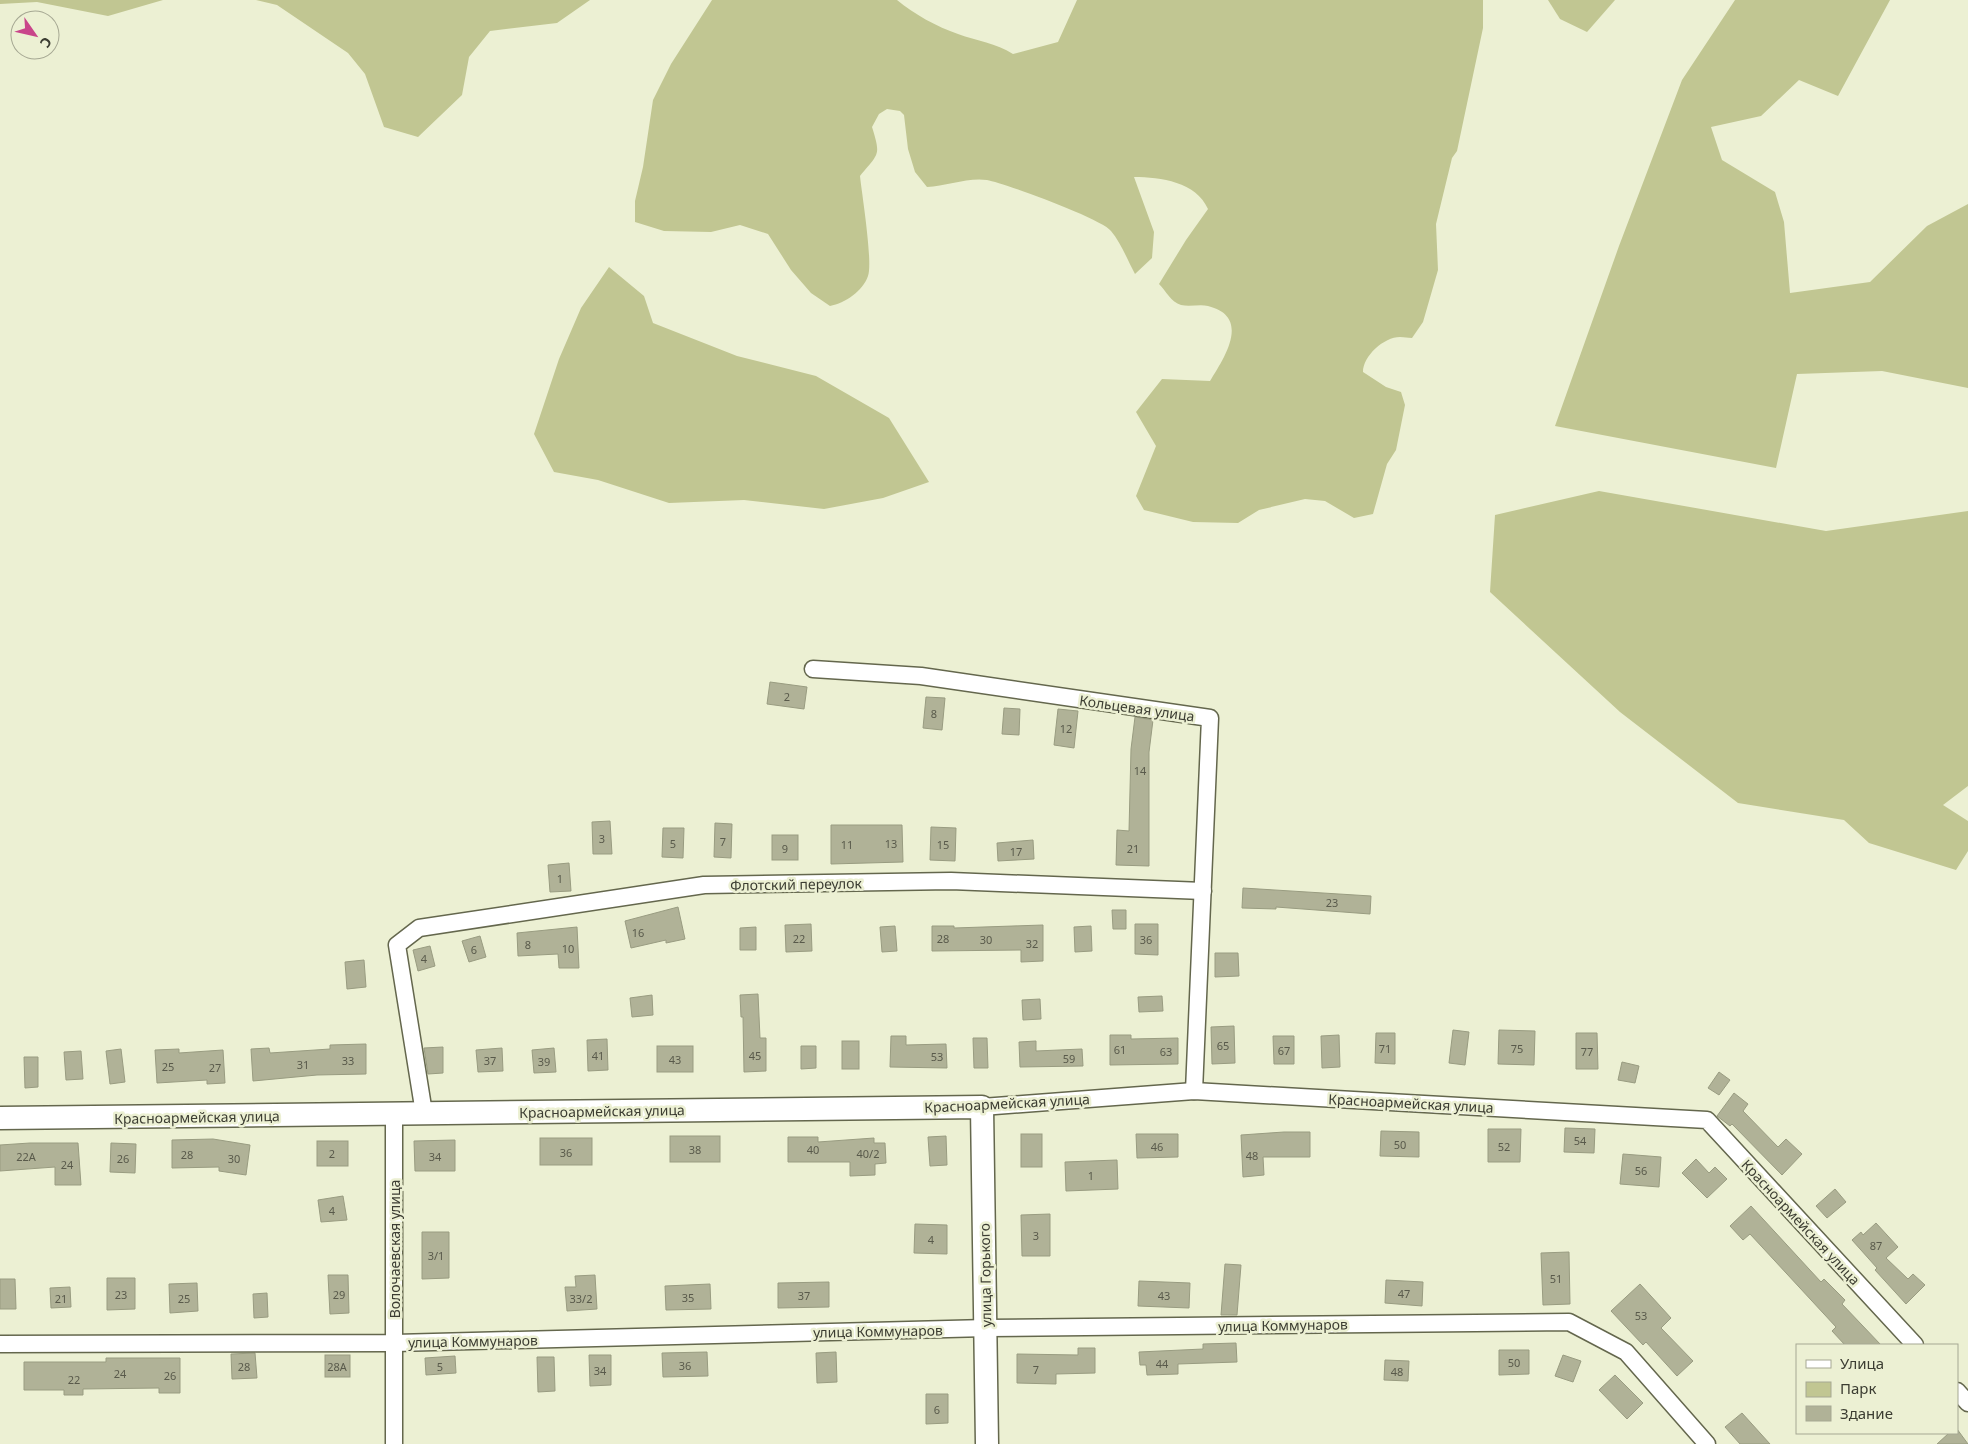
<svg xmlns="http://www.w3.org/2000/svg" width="1968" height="1444" viewBox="0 0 1968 1444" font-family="'Noto Sans',sans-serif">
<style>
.green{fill:#c1c692}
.building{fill:#b0b297;stroke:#999c81}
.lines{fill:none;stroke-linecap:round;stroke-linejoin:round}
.street-casing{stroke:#64674d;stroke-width:19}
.secondary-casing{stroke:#64674d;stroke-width:25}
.street{stroke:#fff;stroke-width:16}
.secondary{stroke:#fff;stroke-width:22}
.labels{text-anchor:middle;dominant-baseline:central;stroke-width:5;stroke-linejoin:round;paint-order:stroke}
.number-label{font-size:11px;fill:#595a4b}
.street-label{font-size:14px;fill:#3c3d32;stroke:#ecf0d3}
</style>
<rect width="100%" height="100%" fill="#ecf0d3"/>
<!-- green -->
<g class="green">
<path d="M0 0H163L108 16 37 2 0 4Z"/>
<path d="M256 0H590L557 23 490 31 469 57 462 95 418 137 384 127 365 74 348 53 277 5Z"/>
<path d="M712 0H897C914 14 937 27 958 34 977 41 996 43 1013 54L1058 42 1077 0H1483V28L1457 151 1452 158 1436 224 1438 270 1423 322 1412 338C1407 338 1405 337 1400 337 1384 337 1363 356 1363 372L1386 387 1401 392 1405 405 1396 450 1387 464 1373 514 1354 518 1325 501 1305 499 1259 510 1238 523 1193 522 1144 510 1136 496 1156 446 1136 412 1162 379 1210 381C1224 358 1252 317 1208 306 1200 304 1190 307 1181 305 1171 302 1166 291 1159 284L1186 240 1208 209C1196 182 1161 177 1134 177L1154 232 1152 258 1135 274C1128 261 1121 243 1111 231 1102 219 1004 183 987 180 969 177 946 186 927 187L915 172 908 149 904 115 900 111 887 109 879 114 872 127C881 156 879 153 860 176 862 195 873 262 868 276 863 291 845 303 830 306L811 293 791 270 768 234 740 225 711 232 664 231 635 222V201L643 167 653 100 671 64Z"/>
<path d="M1548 0H1615L1587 32 1560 19Z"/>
<path d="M1735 0H1890L1838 96 1799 80 1761 116 1711 127 1722 160 1775 192 1784 222 1790 293 1870 282 1927 226 1968 204V388L1882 371 1797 374 1776 468 1555 426 1619 246 1682 80Z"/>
<path d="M609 267 644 296 653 323 737 356 816 376 889 418 929 482 883 498 824 509 744 500 669 503 598 480 554 472 534 434 559 359 581 308Z"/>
<path d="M1599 491 1826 531 1968 511V786L1943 805 1968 821V851L1956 870 1869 843 1844 820 1738 803 1620 712 1490 592 1495 515Z"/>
</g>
<!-- building -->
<g class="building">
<path d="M770 682 807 687 804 709 767 704Z"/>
<path d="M926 697 945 698 942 730 923 728Z"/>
<path d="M1004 708 1020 709 1019 735 1002 734Z"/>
<path d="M1058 709 1078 711 1074 748 1054 745Z"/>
<path d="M1135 717 1153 720 1149 752V866L1116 865 1117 830 1129 831 1131 749Z"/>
<path d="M610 821 612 854H593L592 822Z"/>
<path d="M715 823 732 824 731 858 714 857Z"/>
<path d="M831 825H902L903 862 831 864Z"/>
<path d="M931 827 956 828 955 861 930 860Z"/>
<path d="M663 828H684L683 858 662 857Z"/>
<rect x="772" y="835" width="26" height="25"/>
<path d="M1033 840 1034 859 998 861 997 843Z"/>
<path d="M569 863 571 891 550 892 548 865Z"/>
<path d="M1243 888 1371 896 1370 914 1276 907V909L1242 908Z"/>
<path d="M678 907 685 939 666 943V940L631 948 625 921Z"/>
<path d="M1112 910H1126V929H1113Z"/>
<path d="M811 924 812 951 786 952 785 925Z"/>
<path d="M1135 924H1158V955L1135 954Z"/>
<path d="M1043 925V961L1021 962V950L932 951V926H954V928Z"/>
<path d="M895 926 897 951 882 952 880 927Z"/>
<path d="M1091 926 1092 951 1075 952 1074 927Z"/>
<path d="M577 927 579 968H559L558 954 518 956 517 933Z"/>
<path d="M756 927V950H740V928Z"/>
<path d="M480 936 486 957 469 962 462 941Z"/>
<path d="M430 946 435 966 418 971 413 950Z"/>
<path d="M1215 953H1238L1239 976 1215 977Z"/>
<path d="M364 960 366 987 347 989 345 962Z"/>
<path d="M758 994 760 1038H766V1071L744 1072 743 1017H741L740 995Z"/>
<path d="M652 995 653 1015 632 1017 630 998Z"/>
<path d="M1162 996 1163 1011 1139 1012 1138 997Z"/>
<path d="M1040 999 1041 1019 1023 1020 1022 1000Z"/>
<path d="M1234 1026 1235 1063 1212 1064 1211 1027Z"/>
<path d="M1453 1030 1469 1032 1465 1065 1449 1063Z"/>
<path d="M1499 1030 1535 1031 1534 1065 1498 1064Z"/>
<path d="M1376 1033H1395V1064L1375 1063Z"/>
<path d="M1576 1033H1597L1598 1069H1576Z"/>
<path d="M1110 1035H1131V1039L1178 1038V1064L1110 1065Z"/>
<path d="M1339 1035 1340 1067 1322 1068 1321 1036Z"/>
<path d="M891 1036H906V1045L946 1044 947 1068 890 1067Z"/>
<path d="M1273 1036H1294V1064H1274Z"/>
<path d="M973 1038H987L988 1068H974Z"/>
<path d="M607 1039 608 1070 588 1071 587 1040Z"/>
<rect x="842" y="1041" width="17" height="28"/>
<path d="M1036 1041V1051L1082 1049 1083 1066 1020 1067 1019 1042Z"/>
<path d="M366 1044V1074L317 1075 253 1081 251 1049 269 1048 270 1053 330 1049V1045Z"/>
<rect x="657" y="1046" width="36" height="26"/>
<path d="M801 1046H816V1068L801 1069Z"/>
<path d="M443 1047V1073L428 1074 424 1048Z"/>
<path d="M502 1048 503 1071 478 1072 476 1050Z"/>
<path d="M554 1048 556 1072 534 1073 532 1050Z"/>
<path d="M121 1049 125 1082 110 1084 106 1051Z"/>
<path d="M179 1049V1053L223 1050 225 1083 207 1084V1080L157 1083 155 1050Z"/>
<path d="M81 1051 83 1079 66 1080 64 1052Z"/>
<path d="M24 1057H38V1087L25 1088Z"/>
<path d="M1622 1062 1639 1066 1635 1083 1618 1080Z"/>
<path d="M1719 1072 1730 1080 1719 1095 1708 1088Z"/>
<path d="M1734 1093 1748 1104 1743 1111 1778 1147 1786 1139 1802 1154 1782 1175 1732 1124 1730 1126 1717 1116Z"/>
<path d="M1565 1128 1595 1129 1594 1153 1564 1152Z"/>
<path d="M1488 1129H1521L1520 1162H1488Z"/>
<path d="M1381 1131 1419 1132V1157L1380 1156Z"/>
<path d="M1284 1132H1310V1157H1263L1264 1175 1243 1177 1241 1135Z"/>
<rect x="1021" y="1134" width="21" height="33"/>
<path d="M1136 1134H1178V1157L1137 1158Z"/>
<rect x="670" y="1136" width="50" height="26"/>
<path d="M946 1136 947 1165 930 1166 928 1137Z"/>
<path d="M788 1137H818V1142L874 1138V1143H885L886 1163 875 1164V1175L850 1176V1162H788Z"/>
<rect x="540" y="1138" width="52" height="27"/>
<path d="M213 1139 250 1145 246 1175 219 1171V1167L172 1168V1140Z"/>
<path d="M455 1140V1171H415L414 1141Z"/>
<rect x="317" y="1141" width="31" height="25"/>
<path d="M30 1143H78L81 1185H55V1167L0 1171V1145Z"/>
<path d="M111 1143 136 1144 135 1173 110 1172Z"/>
<path d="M1623 1154 1661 1157 1659 1187 1620 1184Z"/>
<path d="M1696 1159 1709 1173 1715 1167 1727 1179 1707 1198 1682 1173Z"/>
<path d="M1117 1160 1118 1189 1066 1191 1065 1162Z"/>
<path d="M1835 1189 1846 1202 1827 1218 1816 1206Z"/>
<path d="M343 1196 347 1220 321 1222 318 1200Z"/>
<path d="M1751 1206 1821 1282 1824 1279 1845 1300 1842 1304 1881 1345H1845L1832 1331 1836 1327 1750 1234 1743 1240 1730 1226Z"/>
<path d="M1050 1214V1256H1022L1021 1215Z"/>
<path d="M1876 1223 1898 1247 1886 1258 1908 1279 1913 1274 1925 1285 1906 1304 1875 1270 1877 1268 1852 1240 1861 1232 1863 1235Z"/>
<path d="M915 1224 947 1225V1254L914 1253Z"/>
<path d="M422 1232H449V1278L422 1279Z"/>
<path d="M1569 1252 1570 1304 1543 1305 1541 1253Z"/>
<path d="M1225 1264 1241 1265 1237 1315H1221Z"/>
<path d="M328 1275H348L349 1313 330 1314Z"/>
<path d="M595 1275 597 1309 567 1311 565 1287H576L575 1276Z"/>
<path d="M107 1278H135V1309L107 1310Z"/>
<path d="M0 1279H15L16 1309H0Z"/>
<path d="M1386 1280 1423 1282 1422 1306 1385 1303Z"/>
<path d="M1139 1281 1190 1283 1189 1308 1138 1306Z"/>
<path d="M829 1282V1307L778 1308V1283Z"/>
<path d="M197 1283 198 1311 170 1313 169 1284Z"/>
<path d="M710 1284 711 1309 666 1310 665 1286Z"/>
<path d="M1640 1284 1671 1318 1661 1328 1693 1361 1677 1376 1646 1342 1643 1345 1611 1311Z"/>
<path d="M70 1287 71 1307 51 1308 50 1288Z"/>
<path d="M267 1293 268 1317 254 1318 253 1294Z"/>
<path d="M1236 1343 1237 1362 1178 1364V1374L1147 1375 1146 1365H1140L1139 1352 1203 1349V1344Z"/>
<path d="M1078 1348H1095V1373L1056 1374V1384L1017 1383V1354L1078 1355Z"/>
<path d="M1499 1350H1529V1374L1499 1375Z"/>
<path d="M707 1352 708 1376 663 1377 662 1353Z"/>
<path d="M836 1352 837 1382 817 1383 816 1353Z"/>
<path d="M255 1353 257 1378 232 1379 231 1354Z"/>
<rect x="325" y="1355" width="25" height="22"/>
<path d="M589 1355H611V1385L590 1386Z"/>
<path d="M1563 1355 1581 1361 1573 1382 1555 1376Z"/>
<path d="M455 1356 456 1373 426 1375 425 1358Z"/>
<path d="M537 1357H554L555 1391 538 1392Z"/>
<path d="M106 1358H180V1393H159V1388L83 1389V1395H64V1390H24V1362H106Z"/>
<path d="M1385 1360 1409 1361 1408 1381 1384 1380Z"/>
<path d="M1615 1375 1643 1403 1627 1419 1599 1390Z"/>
<path d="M926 1394H948V1423L926 1424Z"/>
<path d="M1742 1413 1770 1444H1740L1725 1427Z"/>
<path d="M1957 1429 1968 1444H1937L1949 1433H1957Z"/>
</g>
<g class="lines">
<defs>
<g id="street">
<path d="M813 669 921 676 1210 718 1194 1091"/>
<path d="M982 1107 1194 1091 1707 1120 1915 1345"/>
<path d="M424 1113 397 945 419 928 704 885 951 881 1203 891"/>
<path d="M0 1344 395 1343 987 1328 1569 1322 1626 1352 1707 1444"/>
<path d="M1957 1391 1968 1403"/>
<path d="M394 1444V1115"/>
</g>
<path id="secondary" d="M0 1118 982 1107 987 1444"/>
</defs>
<!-- street casing -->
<use href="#street" class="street-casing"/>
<!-- secondary casing -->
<use href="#secondary" class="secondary-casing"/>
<!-- street -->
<use href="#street" class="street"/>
<!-- secondary -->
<use href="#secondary" class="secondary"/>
</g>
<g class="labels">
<!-- number labels -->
<g class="number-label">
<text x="787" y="696">2</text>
<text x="934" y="713">8</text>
<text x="1066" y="728">12</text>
<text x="1140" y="770">14</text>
<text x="602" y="838">3</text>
<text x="723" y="841">7</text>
<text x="673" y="843">5</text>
<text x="891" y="843">13</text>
<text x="847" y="844">11</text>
<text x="943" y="844">15</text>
<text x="785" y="848">9</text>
<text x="1133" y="848">21</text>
<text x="1016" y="851">17</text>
<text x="560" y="878">1</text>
<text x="1332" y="902">23</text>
<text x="638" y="932">16</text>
<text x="799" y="938">22</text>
<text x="943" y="938">28</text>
<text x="986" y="939">30</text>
<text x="1146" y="939">36</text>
<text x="1032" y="943">32</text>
<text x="528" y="944">8</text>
<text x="568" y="948">10</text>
<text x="474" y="949">6</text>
<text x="424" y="958">4</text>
<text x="1223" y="1045">65</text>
<text x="1385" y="1048">71</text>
<text x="1517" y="1048">75</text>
<text x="1120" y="1049">61</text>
<text x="1284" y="1050">67</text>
<text x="1166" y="1051">63</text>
<text x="1587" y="1051">77</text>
<text x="598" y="1055">41</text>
<text x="755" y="1055">45</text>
<text x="937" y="1056">53</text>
<text x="1069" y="1058">59</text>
<text x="675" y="1059">43</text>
<text x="348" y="1060">33</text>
<text x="490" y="1060">37</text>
<text x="544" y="1061">39</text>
<text x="303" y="1064">31</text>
<text x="168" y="1066">25</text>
<text x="215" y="1067">27</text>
<text x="1580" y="1140">54</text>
<text x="1400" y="1144">50</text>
<text x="1157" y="1146">46</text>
<text x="1504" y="1146">52</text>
<text x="695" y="1149">38</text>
<text x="813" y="1149">40</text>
<text x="566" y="1152">36</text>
<text x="332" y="1153">2</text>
<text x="868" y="1153">40/2</text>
<text x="187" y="1154">28</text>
<text x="1252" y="1155">48</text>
<text x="26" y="1156">22А</text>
<text x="435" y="1156">34</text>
<text x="123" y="1158">26</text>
<text x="234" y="1158">30</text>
<text x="67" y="1164">24</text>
<text x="1641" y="1170">56</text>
<text x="1091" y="1175">1</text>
<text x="332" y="1210">4</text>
<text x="1036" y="1235">3</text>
<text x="931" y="1239">4</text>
<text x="1876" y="1245">87</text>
<text x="436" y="1255">3/1</text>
<text x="1556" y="1278">51</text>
<text x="1404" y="1293">47</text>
<text x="121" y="1294">23</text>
<text x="339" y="1294">29</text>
<text x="804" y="1295">37</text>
<text x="1164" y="1295">43</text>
<text x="688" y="1297">35</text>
<text x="61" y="1298">21</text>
<text x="184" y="1298">25</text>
<text x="581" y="1298">33/2</text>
<text x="1641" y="1315">53</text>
<text x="1514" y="1362">50</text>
<text x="1162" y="1363">44</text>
<text x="685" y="1365">36</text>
<text x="244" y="1366">28</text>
<text x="337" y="1366">28А</text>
<text x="440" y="1366">5</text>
<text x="1036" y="1369">7</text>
<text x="600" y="1370">34</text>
<text x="1397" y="1371">48</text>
<text x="120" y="1373">24</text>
<text x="170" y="1375">26</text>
<text x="74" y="1379">22</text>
<text x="937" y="1409">6</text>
</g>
<!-- street labels -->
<g class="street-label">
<text transform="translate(1137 708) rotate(8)">Кольцевая улица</text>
<text transform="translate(796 884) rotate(-1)">Флотский переулок</text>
<text transform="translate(1007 1103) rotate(-3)">Красноармейская улица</text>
<text transform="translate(1411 1103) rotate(3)">Красноармейская улица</text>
<text transform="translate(602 1111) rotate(-1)">Красноармейская улица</text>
<text transform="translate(197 1117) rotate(-1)">Красноармейская улица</text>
<text transform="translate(1801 1222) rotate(47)">Красноармейская улица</text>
<text transform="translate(394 1249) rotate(-90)">Волочаевская улица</text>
<text transform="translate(985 1275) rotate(-91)">улица Горького</text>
<text transform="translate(1283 1325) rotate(-1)">улица Коммунаров</text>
<text transform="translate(878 1331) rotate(-1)">улица Коммунаров</text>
<text transform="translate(473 1341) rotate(-1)">улица Коммунаров</text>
</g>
</g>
<!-- legend -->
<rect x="1796" y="1344" width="162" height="90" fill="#ecf0d3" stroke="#a6a893"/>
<rect x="1806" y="1360" width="25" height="8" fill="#ffffff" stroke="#a6a893"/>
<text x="1840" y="1369" font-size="15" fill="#3c3d32">Улица</text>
<rect x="1806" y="1382" width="25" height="15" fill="#c1c692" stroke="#a6a893"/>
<text x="1840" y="1394" font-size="15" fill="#3c3d32">Парк</text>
<rect x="1806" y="1406" width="25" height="15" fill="#b0b297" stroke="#a6a893"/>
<text x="1840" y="1419" font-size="15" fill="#3c3d32">Здание</text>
<!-- north arrow -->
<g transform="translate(35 35) rotate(124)"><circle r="24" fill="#ecf0d3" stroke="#a6a893"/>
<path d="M0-4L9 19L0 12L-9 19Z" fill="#c9458a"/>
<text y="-8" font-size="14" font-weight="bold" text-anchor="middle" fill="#3c3d32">С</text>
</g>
</svg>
